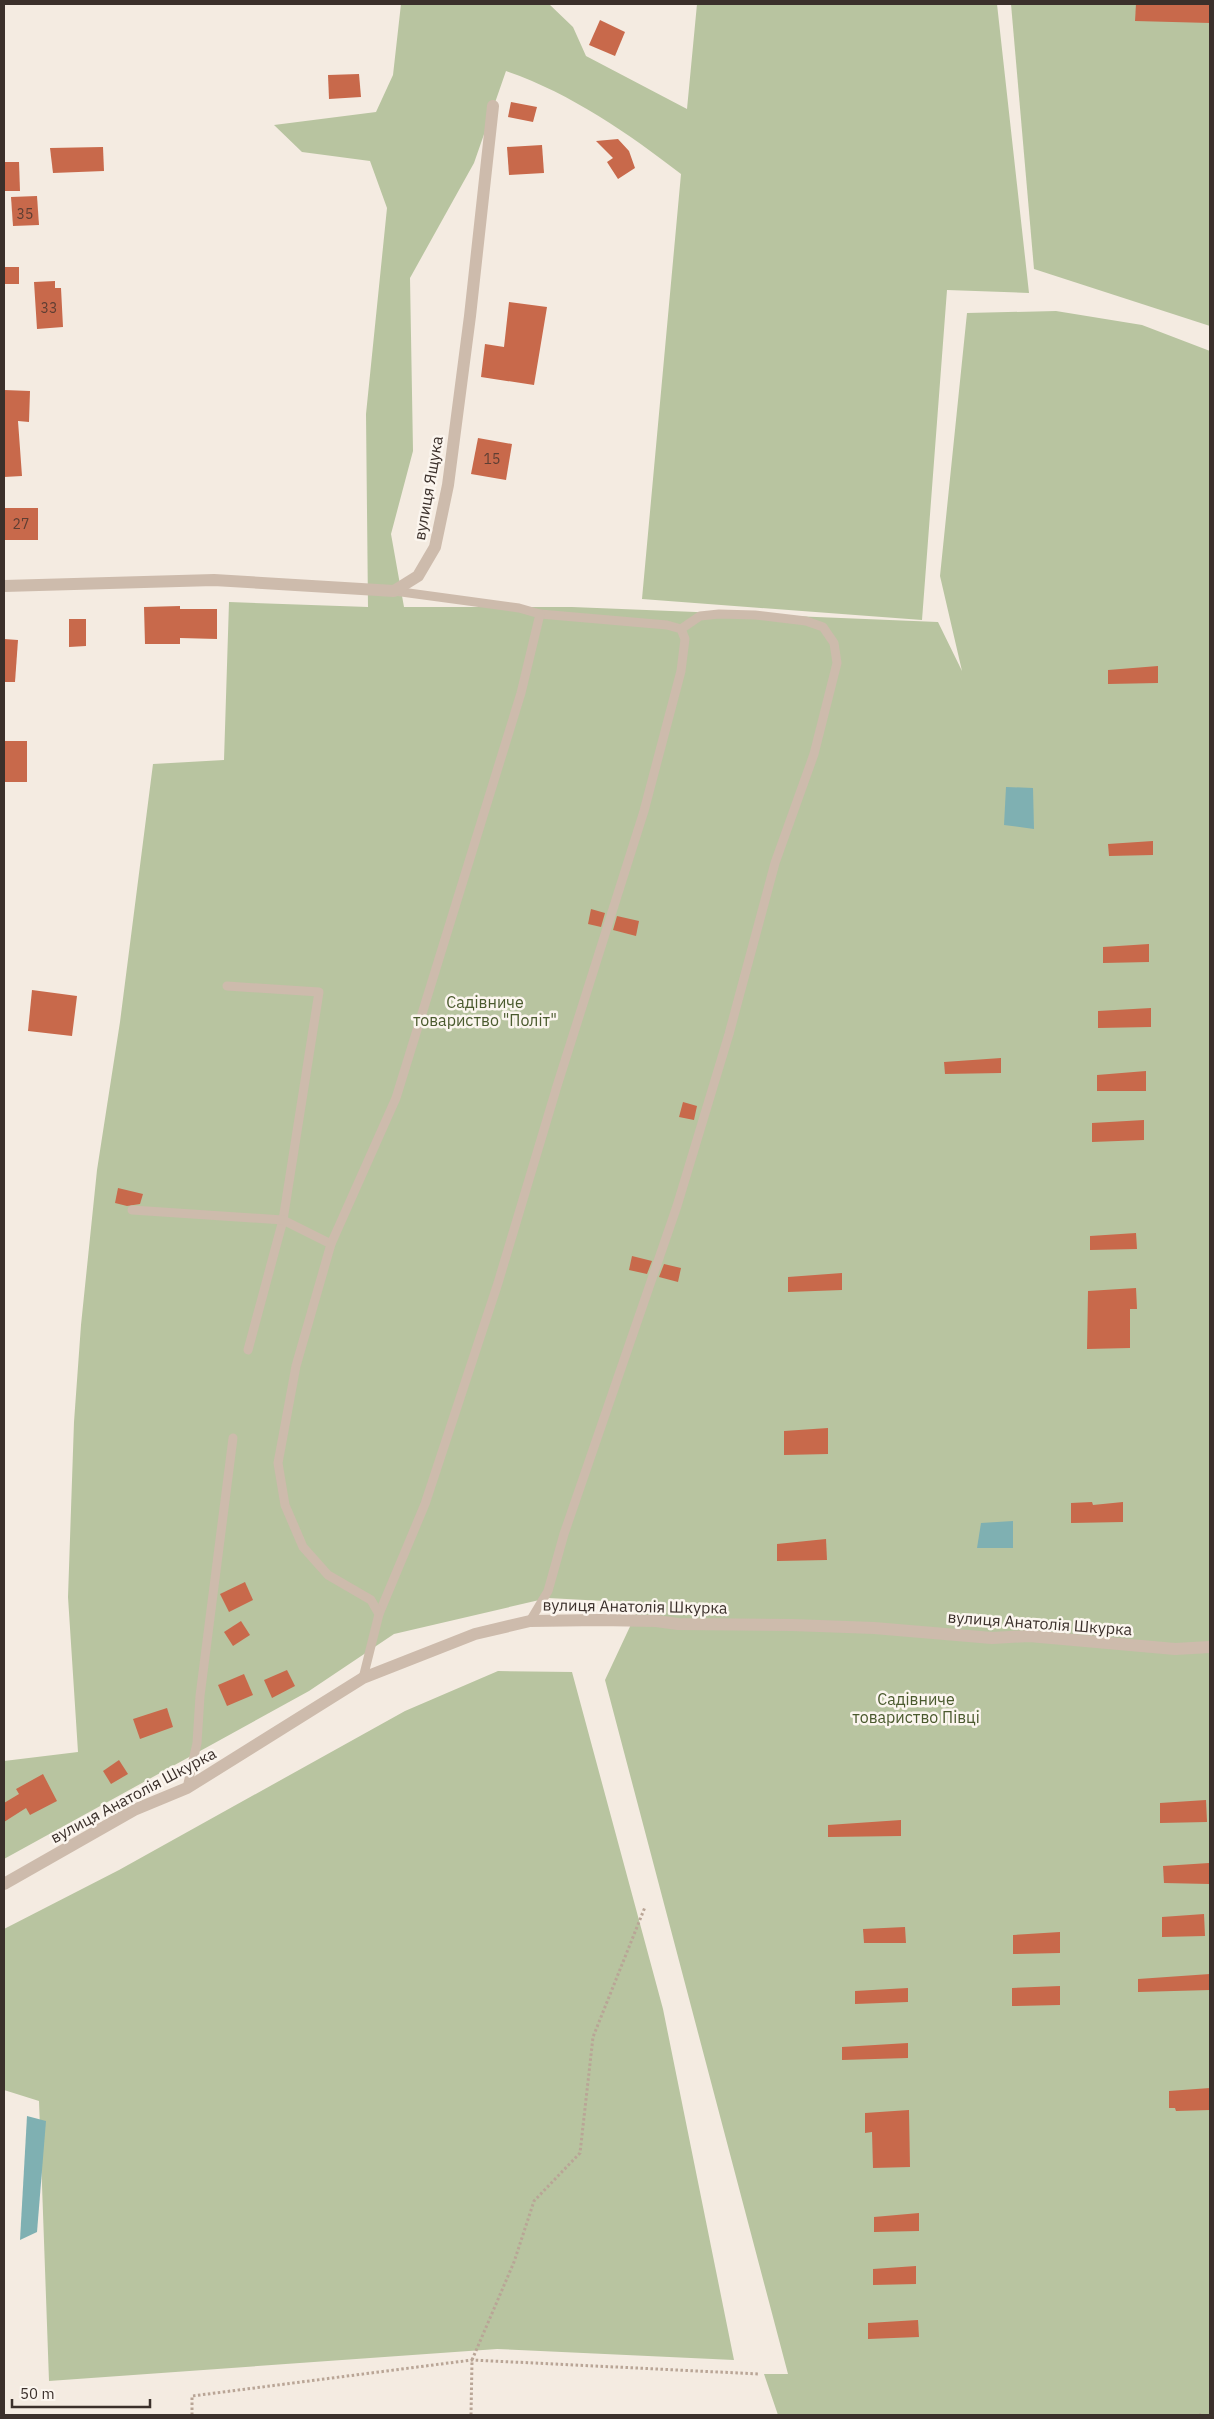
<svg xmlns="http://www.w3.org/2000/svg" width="1214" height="2419" font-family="'IBM Plex Sans',sans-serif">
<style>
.green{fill:#b8c4a0}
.water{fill:#7fb0b2}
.building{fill:#c8694b}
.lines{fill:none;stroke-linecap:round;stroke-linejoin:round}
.path{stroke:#b9a596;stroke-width:3;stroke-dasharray:2.5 2.5;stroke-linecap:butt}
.lane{stroke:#cdbbac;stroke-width:9}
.street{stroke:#cdbbac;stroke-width:12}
.labels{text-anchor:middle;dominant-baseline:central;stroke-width:5;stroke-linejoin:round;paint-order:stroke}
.number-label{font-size:14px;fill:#5e3e33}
.street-label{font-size:16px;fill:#3b302b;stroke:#fbf5ee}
.park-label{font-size:16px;fill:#4a5a2e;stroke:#fbf5ee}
</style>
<rect width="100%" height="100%" fill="#f4ebe1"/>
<g class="green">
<path d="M401,4h148l24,23 13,29 101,53 10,-105h300l32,289 -82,-3 -25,330 -280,-21 39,-425c-53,-41 -111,-81 -175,-103l-32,92 -64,115 3,173 -22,83 13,73h168l366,15 24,49 -22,-95 27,-263 89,-2 86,14 68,26v2064h-432l-14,-41h24l-183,-694 36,-77 -93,-5 -154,36 -85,57 -305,168v-98l74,-9 -10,-155 6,-175 7,-97 16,-155 23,-148 33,-258 71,-4 5,-158 139,5 -2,-193 21,-206 -17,-47 -68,-9 -28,-27 102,-13 17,-37z"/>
<polygon points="1011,4 1210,4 1210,326 1034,269"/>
<polygon points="498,1671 572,1672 663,2009 734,2360 497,2349 49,2381 39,2101 4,2090 4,1929 119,1870 405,1711"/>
</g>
<g class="water">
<polygon points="1006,787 1033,788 1034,829 1004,825"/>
<polygon points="1013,1521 1013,1548 977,1548 981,1523"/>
<polygon points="27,2116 46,2121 37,2232 20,2240"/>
</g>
<g class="building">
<polygon points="1136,4 1210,4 1210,23 1135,21"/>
<polygon points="600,20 625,32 615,56 589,45"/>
<polygon points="359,74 361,97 329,99 328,75"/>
<polygon points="511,102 537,107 533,122 508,117"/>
<polygon points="618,139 629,151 635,168 618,179 607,162 613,158 596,141"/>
<polygon points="542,145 544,173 509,175 507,147"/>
<polygon points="103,147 104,171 53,173 50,148"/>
<polygon points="4,162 19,162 20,191 4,191"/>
<polygon points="37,196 39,225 13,226 11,197"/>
<rect x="4" y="267" width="15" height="17"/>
<polygon points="55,281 55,288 61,288 63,327 37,329 34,282"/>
<polygon points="509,302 547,307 534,385 481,377 485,344 504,347"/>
<polygon points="4,390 30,391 29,422 18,421 22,476 4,477"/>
<polygon points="478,438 512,444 506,480 471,474"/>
<rect x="4" y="508" width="34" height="32"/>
<polygon points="180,606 180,609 217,609 217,639 180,638 180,644 145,644 144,607"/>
<polygon points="69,619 86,619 86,646 69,647"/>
<polygon points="4,639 18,640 15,682 4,682"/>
<polygon points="1158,666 1158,683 1108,684 1108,670"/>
<rect x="4" y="741" width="23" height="41"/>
<polygon points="1153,841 1153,855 1109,856 1108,844"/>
<polygon points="591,909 605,913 601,927 588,924"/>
<polygon points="617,916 639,921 636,936 613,930"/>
<polygon points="1149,944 1149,962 1103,963 1103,947"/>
<polygon points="32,990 77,996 72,1036 28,1031"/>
<polygon points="1151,1008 1151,1027 1098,1028 1098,1011"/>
<polygon points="1001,1058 1001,1073 945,1074 944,1062"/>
<polygon points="1146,1071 1146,1091 1097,1091 1097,1075"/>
<polygon points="683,1102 697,1106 694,1120 679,1117"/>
<polygon points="1144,1120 1144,1140 1092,1142 1092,1123"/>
<polygon points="118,1188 143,1194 140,1204 127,1206 115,1203"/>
<polygon points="1136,1233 1137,1249 1090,1250 1090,1236"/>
<polygon points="632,1256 652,1261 647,1274 629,1270"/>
<polygon points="664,1264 681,1268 678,1282 659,1277"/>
<polygon points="842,1273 842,1290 788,1292 788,1277"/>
<polygon points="1136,1288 1137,1309 1130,1309 1130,1348 1087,1349 1088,1291"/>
<polygon points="828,1428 828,1454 784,1455 784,1431"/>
<polygon points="1092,1502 1093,1505 1123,1502 1123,1522 1071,1523 1071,1503"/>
<polygon points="826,1539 827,1560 777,1561 777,1544"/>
<polygon points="245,1582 253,1600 229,1612 220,1594"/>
<polygon points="241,1621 250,1635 233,1646 224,1632"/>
<polygon points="287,1670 295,1686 272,1698 264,1680"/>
<polygon points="244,1674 253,1695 227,1706 218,1685"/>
<polygon points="167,1708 173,1727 140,1739 133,1719"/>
<polygon points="119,1760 128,1774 111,1784 103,1771"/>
<polygon points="43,1774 57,1801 30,1815 26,1808 4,1822 4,1803 19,1794 16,1789"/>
<polygon points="1206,1800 1207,1822 1160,1823 1160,1803"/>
<polygon points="901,1820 901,1836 828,1837 828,1825"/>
<polygon points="1209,1863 1209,1884 1164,1883 1163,1866"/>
<polygon points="1204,1914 1205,1936 1162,1937 1162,1917"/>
<polygon points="905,1927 906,1943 864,1943 863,1929"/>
<polygon points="1060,1932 1060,1953 1013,1954 1013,1935"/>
<polygon points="1210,1974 1210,1990 1138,1992 1138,1979"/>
<polygon points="1060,1986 1060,2005 1012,2006 1012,1988"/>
<polygon points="908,1988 908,2002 855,2004 855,1991"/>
<polygon points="908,2043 908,2058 842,2060 842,2047"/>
<polygon points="1210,2088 1210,2110 1176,2111 1175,2108 1169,2108 1169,2091"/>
<polygon points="909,2110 910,2167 873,2168 872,2132 865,2133 865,2113"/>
<polygon points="919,2213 919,2231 874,2232 874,2217"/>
<polygon points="916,2266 916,2284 873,2285 873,2269"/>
<polygon points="918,2320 919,2337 868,2339 868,2323"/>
</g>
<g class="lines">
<g class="path">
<polyline points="1199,2414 1200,2415"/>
<polyline points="192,2415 192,2396 472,2360 759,2374"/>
<polyline points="471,2415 472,2360 514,2262 534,2201 580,2153 593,2037 645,1907"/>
</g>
<g class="lane">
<polyline points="227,986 319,992 283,1220 248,1350"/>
<polyline points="132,1210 283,1220 331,1244"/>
<polyline points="379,1614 425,1504 498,1283 557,1086 644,811 681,671 685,639 681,629 667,625 540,614"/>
<polyline points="530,1621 548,1591 564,1534 677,1206 729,1034 775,863 814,754 837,663 834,643 823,627 806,621 755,615 719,614 700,616 681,629"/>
<polyline points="363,1678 379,1614 371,1600 328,1575 303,1547 285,1505 278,1463 296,1366 331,1244 396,1098 521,693 540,614 519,608 394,591"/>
<polyline points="187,1788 197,1743 200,1696 233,1438"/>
</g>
<g class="street">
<polyline points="4,586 214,580 394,591 418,576 435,547 448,485 470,316 493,106"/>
<polyline points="4,1884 134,1810 187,1788 363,1678 475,1634 530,1621 599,1620 656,1621 678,1624 792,1625 874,1628 992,1638 1029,1636 1175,1649 1210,1647"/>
</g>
</g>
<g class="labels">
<g class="number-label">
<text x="25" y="214">35</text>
<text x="49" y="308">33</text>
<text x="492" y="459">15</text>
<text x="21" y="524">27</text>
</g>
<g class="street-label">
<text transform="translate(428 488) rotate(-80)">вулиця Ящука</text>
<text transform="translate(635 1606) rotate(1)">вулиця Анатолія Шкурка</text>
<text transform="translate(1040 1623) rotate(4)">вулиця Анатолія Шкурка</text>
<text transform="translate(133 1795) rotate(-28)">вулиця Анатолія Шкурка</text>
</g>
<g class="park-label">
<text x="485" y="1002">Садівниче<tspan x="485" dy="18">товариство "Політ"</tspan></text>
<text x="916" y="1699">Садівниче<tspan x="916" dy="18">товариство Півці</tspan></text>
</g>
</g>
<rect width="1214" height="2419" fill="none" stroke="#3b302b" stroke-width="10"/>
<path d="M12 2399v8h138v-8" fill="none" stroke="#3b302b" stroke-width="2.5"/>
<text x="20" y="2399" font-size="15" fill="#3b302b" stroke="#fbf5ee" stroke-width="4" paint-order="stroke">50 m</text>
</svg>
